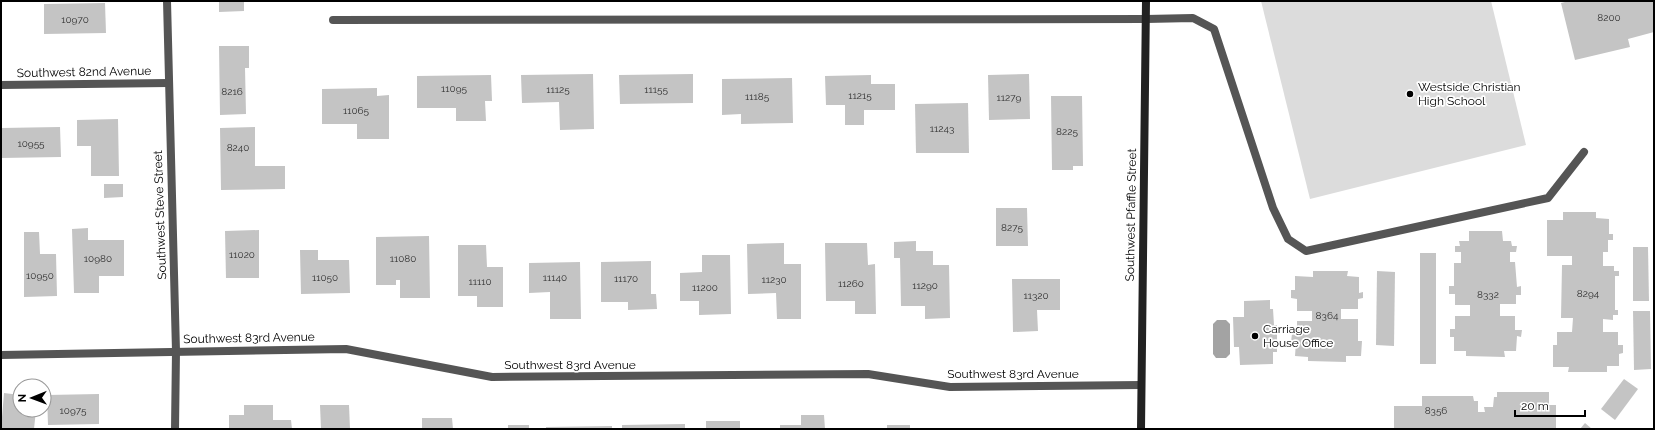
<svg xmlns="http://www.w3.org/2000/svg" width="1655" height="430" font-family="Raleway,sans-serif">
<style>
.green{fill:#dcdcdc}
.water{fill:#a3a3a3}
.building{fill:#c4c4c4}
.lines{fill:none;stroke-linecap:round;stroke-linejoin:round}
.lane{stroke:#555;stroke-width:8}
.street{stroke:#555;stroke-width:8}
.secondary{stroke:#222;stroke-width:8}
.poi-dot{fill:#000;stroke:#fff;stroke-width:1.5}
.labels{text-anchor:middle;dominant-baseline:central;stroke-width:3.5;stroke-linejoin:round;paint-order:stroke}
.number-label{font-size:10px;fill:#313131}
.street-label{font-size:12px;fill:#000;stroke:#fff}
.poi-label{font-size:12px;fill:#000;stroke:#fff;text-anchor:start}
</style>
<rect width="100%" height="100%" fill="#fff"/>
<polygon class="green" points="1261,1 1491,1 1526,145 1310,199"/>
<polygon class="water" points="1217,320 1226,320 1230,324 1230,354 1226,358 1216,358 1213,354 1213,324"/>
<g class="building">
<polygon points="219,1 244,1 244,11 219,12"/>
<polygon points="1569,1 1654,1 1654,32 1628,39 1630,47 1575,60 1561,3"/>
<polygon points="105,3 106,33 44,34 44,4"/>
<polygon points="219,46 249,46 249,68 245,68 246,114 220,115"/>
<polygon points="593,74 594,129 560,130 559,102 522,103 521,75"/>
<polygon points="693,74 693,103 620,104 619,75"/>
<polygon points="1029,74 1030,119 989,120 988,75"/>
<polygon points="491,75 492,101 485,101 486,121 456,121 456,108 417,108 417,76"/>
<polygon points="871,75 871,84 895,84 895,110 864,110 864,125 845,125 845,105 826,105 825,76"/>
<polygon points="792,78 793,123 741,124 741,114 722,115 722,79"/>
<polygon points="377,88 377,96 389,95 389,139 357,139 357,124 322,124 322,89"/>
<polygon points="1051,96 1082,96 1083,166 1073,166 1073,170 1052,170"/>
<polygon points="968,103 969,153 916,153 915,104"/>
<polygon points="118,119 119,176 91,176 91,146 77,146 77,120"/>
<polygon points="60,127 61,157 1,158 1,128"/>
<polygon points="255,127 255,166 285,166 285,189 221,190 220,128"/>
<polygon points="104,184 123,184 123,197 104,198"/>
<polygon points="996,208 1027,208 1028,246 996,246"/>
<polygon points="1563,212 1596,212 1596,218 1609,219 1609,234 1613,234 1613,240 1608,240 1608,252 1603,252 1603,266 1614,266 1614,271 1619,271 1619,276 1615,276 1615,310 1618,310 1618,315 1613,315 1613,320 1603,319 1603,332 1618,332 1618,345 1623,345 1623,353 1619,354 1619,366 1607,366 1607,372 1568,372 1569,367 1553,367 1553,345 1557,345 1557,332 1572,332 1573,318 1561,318 1562,265 1572,265 1572,256 1547,256 1547,220 1563,220"/>
<polygon points="88,228 88,240 124,240 124,276 99,276 99,293 74,293 72,229"/>
<polygon points="259,230 259,278 226,278 225,231"/>
<polygon points="1469,231 1502,231 1503,241 1511,241 1512,246 1517,246 1516,252 1510,252 1510,262 1515,262 1517,287 1521,286 1521,295 1516,295 1516,304 1500,304 1500,316 1515,316 1515,330 1522,330 1521,337 1517,336 1516,351 1504,351 1505,357 1466,356 1466,351 1454,351 1454,337 1450,337 1450,329 1455,329 1455,316 1470,316 1470,305 1455,305 1455,294 1449,294 1449,286 1454,286 1454,263 1461,263 1461,252 1455,252 1455,246 1460,246 1459,241 1469,241"/>
<polygon points="24,232 39,232 40,254 56,254 57,296 24,297"/>
<polygon points="429,236 430,298 400,298 400,280 396,280 396,285 376,285 376,237"/>
<polygon points="916,241 916,251 933,251 933,265 949,265 950,318 925,319 925,306 901,306 900,258 894,258 894,242"/>
<polygon points="784,243 784,264 801,264 801,319 777,319 776,293 748,294 747,244"/>
<polygon points="825,243 867,243 868,265 875,264 876,314 855,314 855,301 826,301"/>
<polygon points="458,245 486,245 487,267 503,267 503,307 477,307 477,296 458,296"/>
<polygon points="1633,247 1648,247 1649,301 1633,301"/>
<polygon points="300,250 318,250 318,260 349,260 350,293 301,294"/>
<rect x="1420" y="253" width="16" height="111"/>
<polygon points="702,255 730,255 731,314 699,315 699,301 680,301 680,273 702,272"/>
<polygon points="651,261 651,294 656,294 657,309 628,310 628,302 601,302 601,262"/>
<polygon points="580,262 581,319 550,319 550,292 529,293 529,263"/>
<polygon points="1313,271 1348,271 1347,276 1359,277 1359,293 1363,292 1363,298 1358,299 1358,309 1341,309 1341,319 1358,319 1358,341 1362,341 1361,356 1346,356 1346,362 1308,361 1308,357 1295,356 1296,342 1291,342 1292,334 1297,334 1297,321 1312,321 1312,311 1297,311 1297,299 1291,298 1291,290 1295,290 1295,276 1313,277"/>
<polygon points="1377,271 1395,272 1394,346 1376,345"/>
<polygon points="1012,279 1060,279 1060,310 1037,310 1038,331 1013,332"/>
<polygon points="1270,300 1270,309 1273,309 1274,325 1277,325 1277,352 1273,352 1273,364 1240,365 1239,347 1234,347 1233,317 1244,317 1244,301"/>
<polygon points="1633,311 1650,311 1651,369 1634,370"/>
<polygon points="1624,379 1638,389 1615,420 1601,409"/>
<polygon points="1497,392 1549,392 1549,405 1556,405 1556,429 1394,429 1394,406 1422,406 1422,396 1473,396 1474,401 1478,401 1478,412 1485,412 1484,407 1493,407 1494,397 1497,397"/>
<polygon points="4,393 20,395 20,410 36,410 34,429 1,429"/>
<polygon points="99,394 99,424 48,425 47,395"/>
<polygon points="244,405 273,405 273,420 291,420 292,429 229,429 229,415 244,415"/>
<polygon points="320,405 349,405 350,429 321,429"/>
<polygon points="801,415 824,415 825,429 780,429 780,425 801,425"/>
<polygon points="422,418 452,418 453,429 422,429"/>
<rect x="706" y="421" width="34" height="8"/>
<polygon points="1585,423 1592,429 1580,429"/>
<polygon points="685,424 685,429 622,429 622,425"/>
<rect x="508" y="425" width="21" height="4"/>
<rect x="887" y="425" width="23" height="4"/>
<polygon points="612,426 612,429 546,429 546,427"/>
</g>
<g class="lines">
<polyline class="lane" points="1146,19 1193,18 1214,29 1273,208 1288,239 1306,251 1548,198 1584,152"/>
<g class="street">
<polyline points="167,1 176,351 175,429"/>
<polyline points="333,20 1146,19"/>
<polyline points="1,85 168,83"/>
<polyline points="1,355 346,349 492,377 868,374 950,387 1141,385"/>
</g>
<polyline class="secondary" points="1141,429 1146,1"/>
</g>
<g class="poi-dot">
<circle cx="1410" cy="94" r="4"/>
<circle cx="1255" cy="336" r="4"/>
</g>
<g class="labels">
<g class="number-label">
<text x="1609" y="17">8200</text>
<text x="75" y="19">10970</text>
<text x="454" y="88">11095</text>
<text x="558" y="89">11125</text>
<text x="656" y="89">11155</text>
<text x="232" y="91">8216</text>
<text x="860" y="95">11215</text>
<text x="757" y="96">11185</text>
<text x="1009" y="97">11279</text>
<text x="356" y="110">11065</text>
<text x="942" y="128">11243</text>
<text x="1067" y="131">8225</text>
<text x="31" y="143">10955</text>
<text x="238" y="147">8240</text>
<text x="1012" y="227">8275</text>
<text x="242" y="254">11020</text>
<text x="98" y="258">10980</text>
<text x="403" y="258">11080</text>
<text x="40" y="275">10950</text>
<text x="325" y="277">11050</text>
<text x="555" y="277">11140</text>
<text x="626" y="278">11170</text>
<text x="774" y="279">11230</text>
<text x="480" y="281">11110</text>
<text x="851" y="283">11260</text>
<text x="925" y="285">11290</text>
<text x="705" y="287">11200</text>
<text x="1588" y="293">8294</text>
<text x="1488" y="294">8332</text>
<text x="1036" y="295">11320</text>
<text x="1327" y="315">8364</text>
<text x="73" y="410">10975</text>
<text x="1436" y="410">8356</text>
</g>
<g class="street-label">
<text transform="translate(84 72) rotate(-1)">Southwest 82nd Avenue</text>
<text transform="translate(160 215) rotate(-92)">Southwest Steve Street</text>
<text transform="translate(1131 215) rotate(-89)">Southwest Pfaffle Street</text>
<text transform="translate(249 338) rotate(-1)">Southwest 83rd Avenue</text>
<text x="570" y="365">Southwest 83rd Avenue</text>
<text x="1013" y="374">Southwest 83rd Avenue</text>
</g>
<g class="poi-label">
<text x="1418" y="87">Westside Christian<tspan x="1418" dy="14">High School</tspan></text>
<text x="1263" y="329">Carriage<tspan x="1263" dy="14">House Office</tspan></text>
</g>
</g>
<rect width="1655" height="430" fill="none" stroke="#000000" stroke-width="4"/>
<g transform="translate(32 398) rotate(269)"><circle r="19" fill="#ffffff" stroke="#999999"/>
<path d="M0-3L7 15L0 10L-7 15Z" fill="#000000"/>
<text y="-6" font-size="11" font-weight="bold" text-anchor="middle" fill="#000000">N</text>
</g>
<path d="M1515 410v6h70v-6" fill="none" stroke="#000000" stroke-width="2"/>
<text x="1521" y="410" font-size="12" fill="#000000" stroke="#ffffff" stroke-width="3" paint-order="stroke">20 m</text>
</svg>
